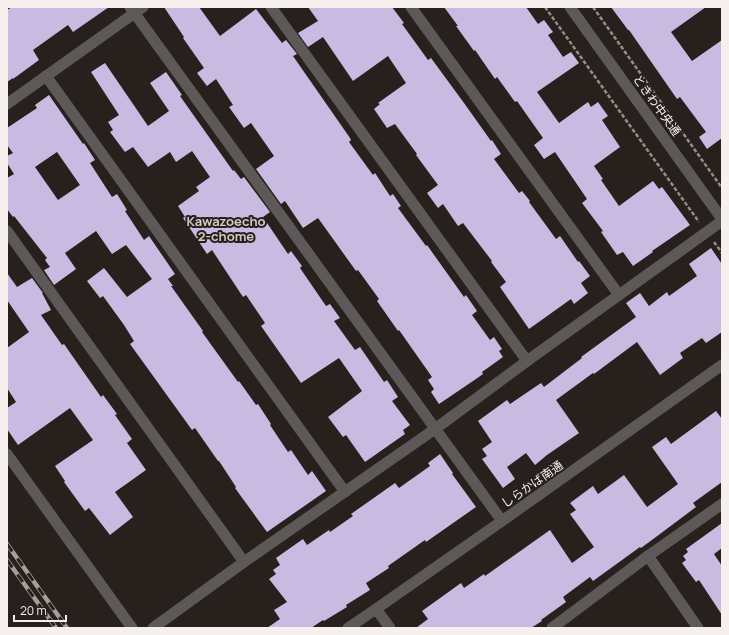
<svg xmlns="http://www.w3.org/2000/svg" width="729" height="635" font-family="Manrope,'Noto Sans JP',sans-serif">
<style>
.building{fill:#c8bae1;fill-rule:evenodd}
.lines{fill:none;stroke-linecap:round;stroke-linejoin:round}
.path{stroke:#948e8b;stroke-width:2.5;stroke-dasharray:4 2;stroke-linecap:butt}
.minor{stroke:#5d5959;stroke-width:11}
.tertiary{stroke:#5d5959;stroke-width:11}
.rail-casing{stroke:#a59f9c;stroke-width:4.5}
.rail{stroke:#27201d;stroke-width:3;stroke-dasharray:9;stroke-linecap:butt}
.labels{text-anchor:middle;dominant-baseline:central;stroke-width:4;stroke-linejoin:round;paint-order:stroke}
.street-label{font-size:12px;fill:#f5f0ed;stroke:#27201d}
.neighbourhood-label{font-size:13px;font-weight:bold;fill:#d3cac5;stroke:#27201d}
</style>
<rect width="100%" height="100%" fill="#27201d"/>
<g class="building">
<polygon points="12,7 109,7 73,32 68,25 33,50 39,60 13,79 13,78 7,82 7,10"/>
<polygon points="164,7 199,7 220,36 256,9 282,43 286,40 297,54 293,56 350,138 351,140 349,142 373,175 375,173 390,196 393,194 401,206 398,208 426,246 427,245 464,297 466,295 477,311 472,315 490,340 494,337 502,349 499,351 503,357 482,372 483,374 476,379 439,404 431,392 434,389 428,380 432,377 399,330 398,331 377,301 379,299 358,270 356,271 318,218 303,228 285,201 281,204 256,169 274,156 251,123 244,128 229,107 233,105 216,79 207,86 197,73 204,68 183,38 184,37"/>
<polygon points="308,7 392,7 404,23 402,24 428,60 431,58 464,103 491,141 492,140 501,154 494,159 519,193 522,191 530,201 529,202 556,239 560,236 578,262 579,261 590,276 581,283 588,293 574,304 571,299 529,329 500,287 506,282 491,262 492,261 463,223 458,226 443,204 438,208 427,193 438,185 416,155 417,154 395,124 387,128 374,109 380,104 378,103 406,83 388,56 353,81 323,37 308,47 298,33 318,21"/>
<polygon points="444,7 526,7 538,24 544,20 553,32 548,35 563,57 571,52 579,63 537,92 559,123 588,102 591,107 598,102 608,116 602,120 620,147 594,166 603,179 601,180 619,206 653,181 659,189 662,187 690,225 652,251 653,252 633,266 623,252 617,255 601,232 603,231 582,203 587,199 555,152 544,159 534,145 543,138 517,101 515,102 497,77 495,79 475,50 474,51 456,26 458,26"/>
<polygon points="611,7 706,7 671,32 692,61 722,40 722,138 707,149 699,137 706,132 680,97 677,99 629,30 628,30"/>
<polygon points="105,63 148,126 169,111 150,83 166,72 182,95 180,96 233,171 234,170 241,179 244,177 270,212 263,217 288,254 291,251 302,266 300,268 326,306 330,304 340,318 334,321 355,350 360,347 384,382 387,380 398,397 392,401 410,425 403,430 405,434 365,462 346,435 343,437 328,417 362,391 339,358 301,383 261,326 265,323 246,295 243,297 212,250 207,254 183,218 185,217 178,206 199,191 196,187 210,177 192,151 176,162 170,152 148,167 133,147 125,152 110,132 113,130 108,122 119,115 91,72"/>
<path d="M49,95l34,49 1,-1 11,17 -5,3 22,34 5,-3 10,16 -2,1 19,29 5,-4 26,38 -7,5 5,7h-2l32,45 -1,1 36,50 1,-1 17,24 2,-1 13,20 -1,1 18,27 3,-2 17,25 4,-4 14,20 -59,41 -32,-44 1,-1 -17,-26h-1l-23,-33 -3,2 -62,-86 4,-3 -10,-16 -21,-29 -3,2 -13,-17 17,-13 23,29 25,-18 -26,-34 -14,9 -16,-23 -31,22 11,16 -22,16 -10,-15 6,-3 -5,-7 2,-2 -33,-42 -1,1 -6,-8v-31l7,-4 -7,-11v-7l6,-3 -6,-8v-17l30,-20 -2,-3zM57,152l23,33 -22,15 -23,-33z"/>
<polygon points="711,248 722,264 722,332 706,343 702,338 680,353 683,358 660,375 637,342 594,374 593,373 556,400 579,433 547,455 535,465 526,453 507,467 515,479 503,488 482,459 487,456 482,449 492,442 478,421 507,400 510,404 541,383 544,387 582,358 581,357 636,317 626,303 640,293 649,306 667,292 669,296 697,276 689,264"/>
<polygon points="7,273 17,287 32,278 43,293 42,293 51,310 41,315 62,345 64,344 101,397 103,395 117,414 115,415 132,439 127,443 146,470 115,492 133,517 110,535 89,508 85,511 64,482 65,481 55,466 93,440 70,408 18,445 7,429 7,408 16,402 7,388 7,348 29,332 7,300"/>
<polygon points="716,411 722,419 722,482 693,503 696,507 660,534 641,548 640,547 593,581 590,577 563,597 566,602 541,620 542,621 531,628 416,628 428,619 422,611 461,583 464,588 484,574 485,576 550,530 572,563 594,547 570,514 576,510 570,503 593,486 598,494 624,475 647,507 678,484 652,447 666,437 671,444"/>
<polygon points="440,454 453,473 452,474 476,507 426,542 425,540 388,566 389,568 366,583 370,590 346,605 347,607 324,621 323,620 311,628 267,628 280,619 274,610 287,602 269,579 276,574 273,570 280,565 276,558 303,539 307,545 329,530 330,532 353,516 351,514 395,483 399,488 430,466 428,463"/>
<polygon points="722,523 722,548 714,554 722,566 722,615 699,580 696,582 682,563 686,560 683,556 688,552 686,549"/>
</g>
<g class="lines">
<g class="path">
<polyline points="545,7 699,222"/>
<polyline points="593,7 722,188"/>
<polyline points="714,242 722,253"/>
</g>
<g class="minor">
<polyline points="130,7 502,521"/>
<polyline points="271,7 527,361"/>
<polyline points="411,7 619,295"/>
<polyline points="46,76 345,492"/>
<polyline points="7,104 143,7"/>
<polyline points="7,231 244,562"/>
<polyline points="7,454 132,628"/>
<polyline points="648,556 698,628"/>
<polyline points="153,628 244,562 435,429 527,361 722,221"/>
<polyline points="348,628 376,609"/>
<polyline points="552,628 648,556 722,504"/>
</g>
<g class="tertiary">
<polyline points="570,7 722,219"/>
<polyline points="390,628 376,609 502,521 722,365"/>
</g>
<g class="rail-casing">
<g id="rail">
<polyline points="7,544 67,628"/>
<polyline points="7,560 56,628"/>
</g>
</g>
<use href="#rail" class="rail"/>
</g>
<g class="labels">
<g class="street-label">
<text transform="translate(657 105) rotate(54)">ときわ中央通</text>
<text transform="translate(532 484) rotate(-35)">しらかば南通</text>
</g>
<g class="neighbourhood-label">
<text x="226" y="221">Kawazoecho<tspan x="226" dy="15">2-chome</tspan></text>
</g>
</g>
<rect width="729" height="635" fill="none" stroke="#f5f0ed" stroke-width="16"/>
<path d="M14 615v6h52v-6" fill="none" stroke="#f5f0ed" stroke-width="2"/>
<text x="20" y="615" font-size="12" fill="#f5f0ed" stroke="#27201d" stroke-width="3" paint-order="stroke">20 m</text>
</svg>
